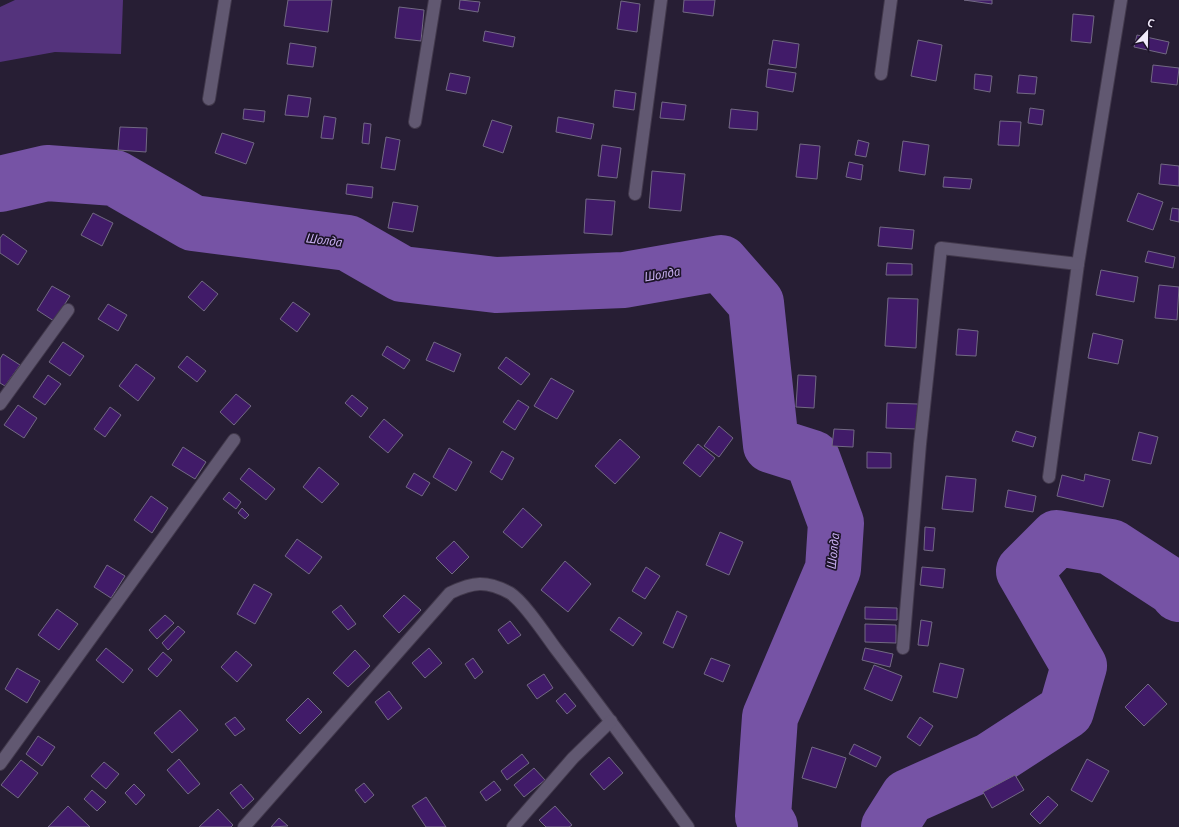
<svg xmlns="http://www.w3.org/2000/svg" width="1179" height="827" font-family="'PT Sans',sans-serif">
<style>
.green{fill:#54337c}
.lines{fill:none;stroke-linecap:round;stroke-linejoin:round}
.river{stroke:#7653a5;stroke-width:56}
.building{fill:#411b69;stroke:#726983}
.minor-casing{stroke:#42394c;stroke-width:14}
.minor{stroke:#615871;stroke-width:12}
.labels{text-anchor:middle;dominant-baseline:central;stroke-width:3.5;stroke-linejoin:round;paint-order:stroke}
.water-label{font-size:13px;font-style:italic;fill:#ccb2f5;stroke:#1d1429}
</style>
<rect width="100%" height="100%" fill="#271e34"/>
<polygon class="green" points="15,0 123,0 121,54 55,52 0,62 0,7"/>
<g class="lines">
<g class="river">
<polyline points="0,184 47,173 115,178 193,223 348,243 402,274 496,285 624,280 721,263 756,303 771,445 812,458 836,523 833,569 770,717 763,816 770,827"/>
<polyline points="889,827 908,797 991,760 1066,711 1079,666 1024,571 1057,538 1111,547 1174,588 1179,594"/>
</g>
</g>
<g class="building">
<polygon points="288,0 332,0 328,32 284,26"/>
<polygon points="460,0 480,2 478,12 459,9"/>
<polygon points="684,0 715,0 713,16 683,12"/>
<polygon points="964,0 992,0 992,4"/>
<polygon points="621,1 640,4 637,32 617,29"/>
<polygon points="399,7 424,10 421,41 395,38"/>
<polygon points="1073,14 1094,16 1091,43 1071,41"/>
<polygon points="485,31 515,37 513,47 483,41"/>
<polygon points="1137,35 1169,42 1166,54 1134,47"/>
<polygon points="773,40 799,44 796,68 769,64"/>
<polygon points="918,40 942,45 936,81 911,76"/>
<polygon points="290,43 316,47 313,67 287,64"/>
<polygon points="1153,65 1179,68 1177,85 1151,82"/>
<polygon points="768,69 796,73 793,92 766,87"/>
<polygon points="450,73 470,77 466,94 446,90"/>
<polygon points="975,74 992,76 990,92 974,89"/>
<polygon points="1019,75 1037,77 1035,94 1017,93"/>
<polygon points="615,90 636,93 634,110 613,107"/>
<polygon points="288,95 311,98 308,117 285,115"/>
<polygon points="662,102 686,105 684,120 660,118"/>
<polygon points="1030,108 1044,110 1042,125 1028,123"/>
<polygon points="244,109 265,111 264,122 243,119"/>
<polygon points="731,109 758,112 757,130 729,128"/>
<polygon points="324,116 336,118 333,139 321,138"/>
<polygon points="558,117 594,124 591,139 556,132"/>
<polygon points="492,120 512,126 503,153 483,146"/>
<polygon points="1000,121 1021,122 1019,146 998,145"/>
<polygon points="364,123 371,124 369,144 362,143"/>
<polygon points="120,127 147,128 146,152 118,150"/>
<polygon points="222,133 254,143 246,164 215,153"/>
<polygon points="386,137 400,140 395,170 381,168"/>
<polygon points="858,140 869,143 866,157 855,155"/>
<polygon points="903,141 929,145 925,175 899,171"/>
<polygon points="800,144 820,146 817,179 796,177"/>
<polygon points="602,145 621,148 617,178 598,176"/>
<polygon points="849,162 863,165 861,180 846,177"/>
<polygon points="1161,164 1179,166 1179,186 1159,184"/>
<polygon points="652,171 685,174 681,211 649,208"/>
<polygon points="944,177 972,179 970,189 943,187"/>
<polygon points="347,184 373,187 372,198 346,194"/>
<polygon points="1138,193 1163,202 1153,230 1127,221"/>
<polygon points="586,199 615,201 612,235 584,233"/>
<polygon points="393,202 418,206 413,232 388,228"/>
<polygon points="1172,208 1179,209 1179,222 1170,220"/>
<polygon points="93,213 113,223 102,246 81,235"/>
<polygon points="880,227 914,230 912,249 878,246"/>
<polygon points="3,234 27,251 18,265 0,253 0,238"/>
<polygon points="1148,251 1175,257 1173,268 1145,262"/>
<polygon points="887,263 912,264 912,275 886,275"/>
<polygon points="1101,270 1138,277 1134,302 1096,295"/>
<polygon points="202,281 218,294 204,311 188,297"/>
<polygon points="1159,285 1179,287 1177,320 1155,318"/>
<polygon points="52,286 70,296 54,321 37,310"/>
<polygon points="888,298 918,299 916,348 885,346"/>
<polygon points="293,302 310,314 297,332 280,319"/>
<polygon points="108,304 127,315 118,331 98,319"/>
<polygon points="958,329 978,331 976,356 956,355"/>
<polygon points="1093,333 1123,340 1118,364 1088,358"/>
<polygon points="63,342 84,356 70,376 49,362"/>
<polygon points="434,342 461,354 454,372 426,360"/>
<polygon points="387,346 410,360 404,369 382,355"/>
<polygon points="3,354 20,365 5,386 0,383 0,359"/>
<polygon points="187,356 206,371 197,382 178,367"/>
<polygon points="506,357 530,374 521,385 498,368"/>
<polygon points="136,364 155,378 138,401 119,386"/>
<polygon points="48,375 61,384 45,405 33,397"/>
<polygon points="798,375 816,376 814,408 796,407"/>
<polygon points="551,378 574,391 557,419 534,406"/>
<polygon points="236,394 251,406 234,425 220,412"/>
<polygon points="352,395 368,408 361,417 345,403"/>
<polygon points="518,400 529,407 515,430 503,422"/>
<polygon points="887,403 918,404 917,429 886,428"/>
<polygon points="18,405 37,418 24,438 4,425"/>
<polygon points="110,407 121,415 105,437 94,429"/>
<polygon points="384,419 403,435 388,453 369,437"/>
<polygon points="719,426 733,438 719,457 704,446"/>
<polygon points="834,429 854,430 853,447 832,446"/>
<polygon points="1016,431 1036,437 1033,447 1012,441"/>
<polygon points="1139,432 1158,437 1151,464 1132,460"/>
<polygon points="620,439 640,457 615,484 595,466"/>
<polygon points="698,444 715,458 700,477 683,463"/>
<polygon points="183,447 206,462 195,479 172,465"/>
<polygon points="449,448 472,462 456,491 433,477"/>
<polygon points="502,451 514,458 502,480 490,472"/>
<polygon points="867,452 891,453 891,468 867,468"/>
<polygon points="319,467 339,484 322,503 303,487"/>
<polygon points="249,468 275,489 266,500 240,479"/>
<polygon points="414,473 430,483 422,496 406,487"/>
<polygon points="1085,474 1110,480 1103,507 1057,496 1062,475 1084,481"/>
<polygon points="946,476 976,479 973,512 942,509"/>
<polygon points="1008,490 1036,496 1033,512 1005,507"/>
<polygon points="229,492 241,502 236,509 223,499"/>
<polygon points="151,496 168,508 152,533 134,520"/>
<polygon points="242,508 249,515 245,519 238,513"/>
<polygon points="523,508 542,525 522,548 503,532"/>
<polygon points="925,527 935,528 933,551 924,550"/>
<polygon points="720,532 743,542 729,575 706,565"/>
<polygon points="297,539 322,557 309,574 285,556"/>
<polygon points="454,541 469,557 452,574 436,558"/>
<polygon points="565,561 591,584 568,612 541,590"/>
<polygon points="107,565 125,576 111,598 94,587"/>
<polygon points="646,567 660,576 645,599 632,591"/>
<polygon points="922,567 945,569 943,588 920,585"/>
<polygon points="254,584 272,594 255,624 237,614"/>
<polygon points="404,595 421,610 399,633 383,616"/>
<polygon points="341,605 356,624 348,630 332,612"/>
<polygon points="865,607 897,608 897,620 865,619"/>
<polygon points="57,609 78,624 59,650 38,635"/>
<polygon points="677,611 687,616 673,648 663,643"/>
<polygon points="165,615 174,623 157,639 149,630"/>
<polygon points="619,617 642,633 633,646 610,630"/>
<polygon points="921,620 932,622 928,646 918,645"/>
<polygon points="510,621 521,635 508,644 498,630"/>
<polygon points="865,624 896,625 896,643 865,642"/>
<polygon points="178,626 185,632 168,650 162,643"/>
<polygon points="106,648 133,670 123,683 96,660"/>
<polygon points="429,648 442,663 425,678 412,663"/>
<polygon points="865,648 893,654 890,667 862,660"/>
<polygon points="355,650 370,666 348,687 333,673"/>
<polygon points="236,651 252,665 237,682 221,667"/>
<polygon points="163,652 172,660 157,677 148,669"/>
<polygon points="473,658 483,672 475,679 465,664"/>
<polygon points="711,658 730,665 723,682 704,674"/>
<polygon points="940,663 964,669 957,698 933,692"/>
<polygon points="874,665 902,676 892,701 864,689"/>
<polygon points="17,668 40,681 27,703 5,689"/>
<polygon points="544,674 553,688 537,699 527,685"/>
<polygon points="1148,684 1167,704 1144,726 1125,707"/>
<polygon points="389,691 402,708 388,720 375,702"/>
<polygon points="565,693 576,706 567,714 556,701"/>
<polygon points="308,698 322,712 300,734 286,720"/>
<polygon points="180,710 198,730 172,753 154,733"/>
<polygon points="235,717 245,729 235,736 225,724"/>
<polygon points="920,717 933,726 920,746 907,737"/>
<polygon points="38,736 55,747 42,766 26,754"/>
<polygon points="854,744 881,757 876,767 849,754"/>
<polygon points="812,747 846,758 836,788 802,778"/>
<polygon points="522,754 529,763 507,780 501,771"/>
<polygon points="609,757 623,773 604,790 590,774"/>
<polygon points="179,759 200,784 188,794 167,770"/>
<polygon points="1087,759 1109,771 1092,802 1071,790"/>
<polygon points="21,760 38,773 18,798 1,785"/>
<polygon points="104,762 119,774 106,789 91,776"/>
<polygon points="534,768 545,780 524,797 514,785"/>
<polygon points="1015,775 1024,790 992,808 983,792"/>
<polygon points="494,781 501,790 486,801 480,792"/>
<polygon points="364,783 374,795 365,803 355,790"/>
<polygon points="134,784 145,795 136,805 125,793"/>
<polygon points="241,784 254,799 243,809 230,793"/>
<polygon points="92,790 106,802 97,811 84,799"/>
<polygon points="1048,796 1058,805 1040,824 1030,814"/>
<polygon points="426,797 446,827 426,827 412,806"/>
<polygon points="68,806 90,827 48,827"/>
<polygon points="555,806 572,825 569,827 546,827 539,820"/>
<polygon points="218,809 233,825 231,827 199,827"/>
<polygon points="279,818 288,826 271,827"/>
</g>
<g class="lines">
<g class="minor-casing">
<g id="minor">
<polyline points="881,74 891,0"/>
<polyline points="209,99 225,0"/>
<polyline points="415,122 435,0"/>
<polyline points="635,194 661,0"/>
<polyline points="0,404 68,310"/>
<polyline points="1049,477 1078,264 1121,0"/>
<polyline points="903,648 920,444 941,248 1078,264"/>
<polyline points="0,764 234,440"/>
<path d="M244,827l206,-234c23,-11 36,-13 60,0 14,9 35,41 46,56 45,59 89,118 132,178"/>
<polyline points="513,827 573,758 611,721"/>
</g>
</g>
<use href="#minor" class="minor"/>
</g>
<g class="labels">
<g class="water-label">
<text transform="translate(324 240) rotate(7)">Шолда</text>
<text transform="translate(662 274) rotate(-10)">Шолда</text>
<text transform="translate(833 551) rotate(-84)">Шолда</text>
</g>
</g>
<g transform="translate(1147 32) rotate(22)" stroke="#1d1429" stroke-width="3" paint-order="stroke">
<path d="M0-3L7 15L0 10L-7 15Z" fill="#f1ebfa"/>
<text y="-6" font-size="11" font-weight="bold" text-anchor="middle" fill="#f1ebfa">С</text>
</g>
</svg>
